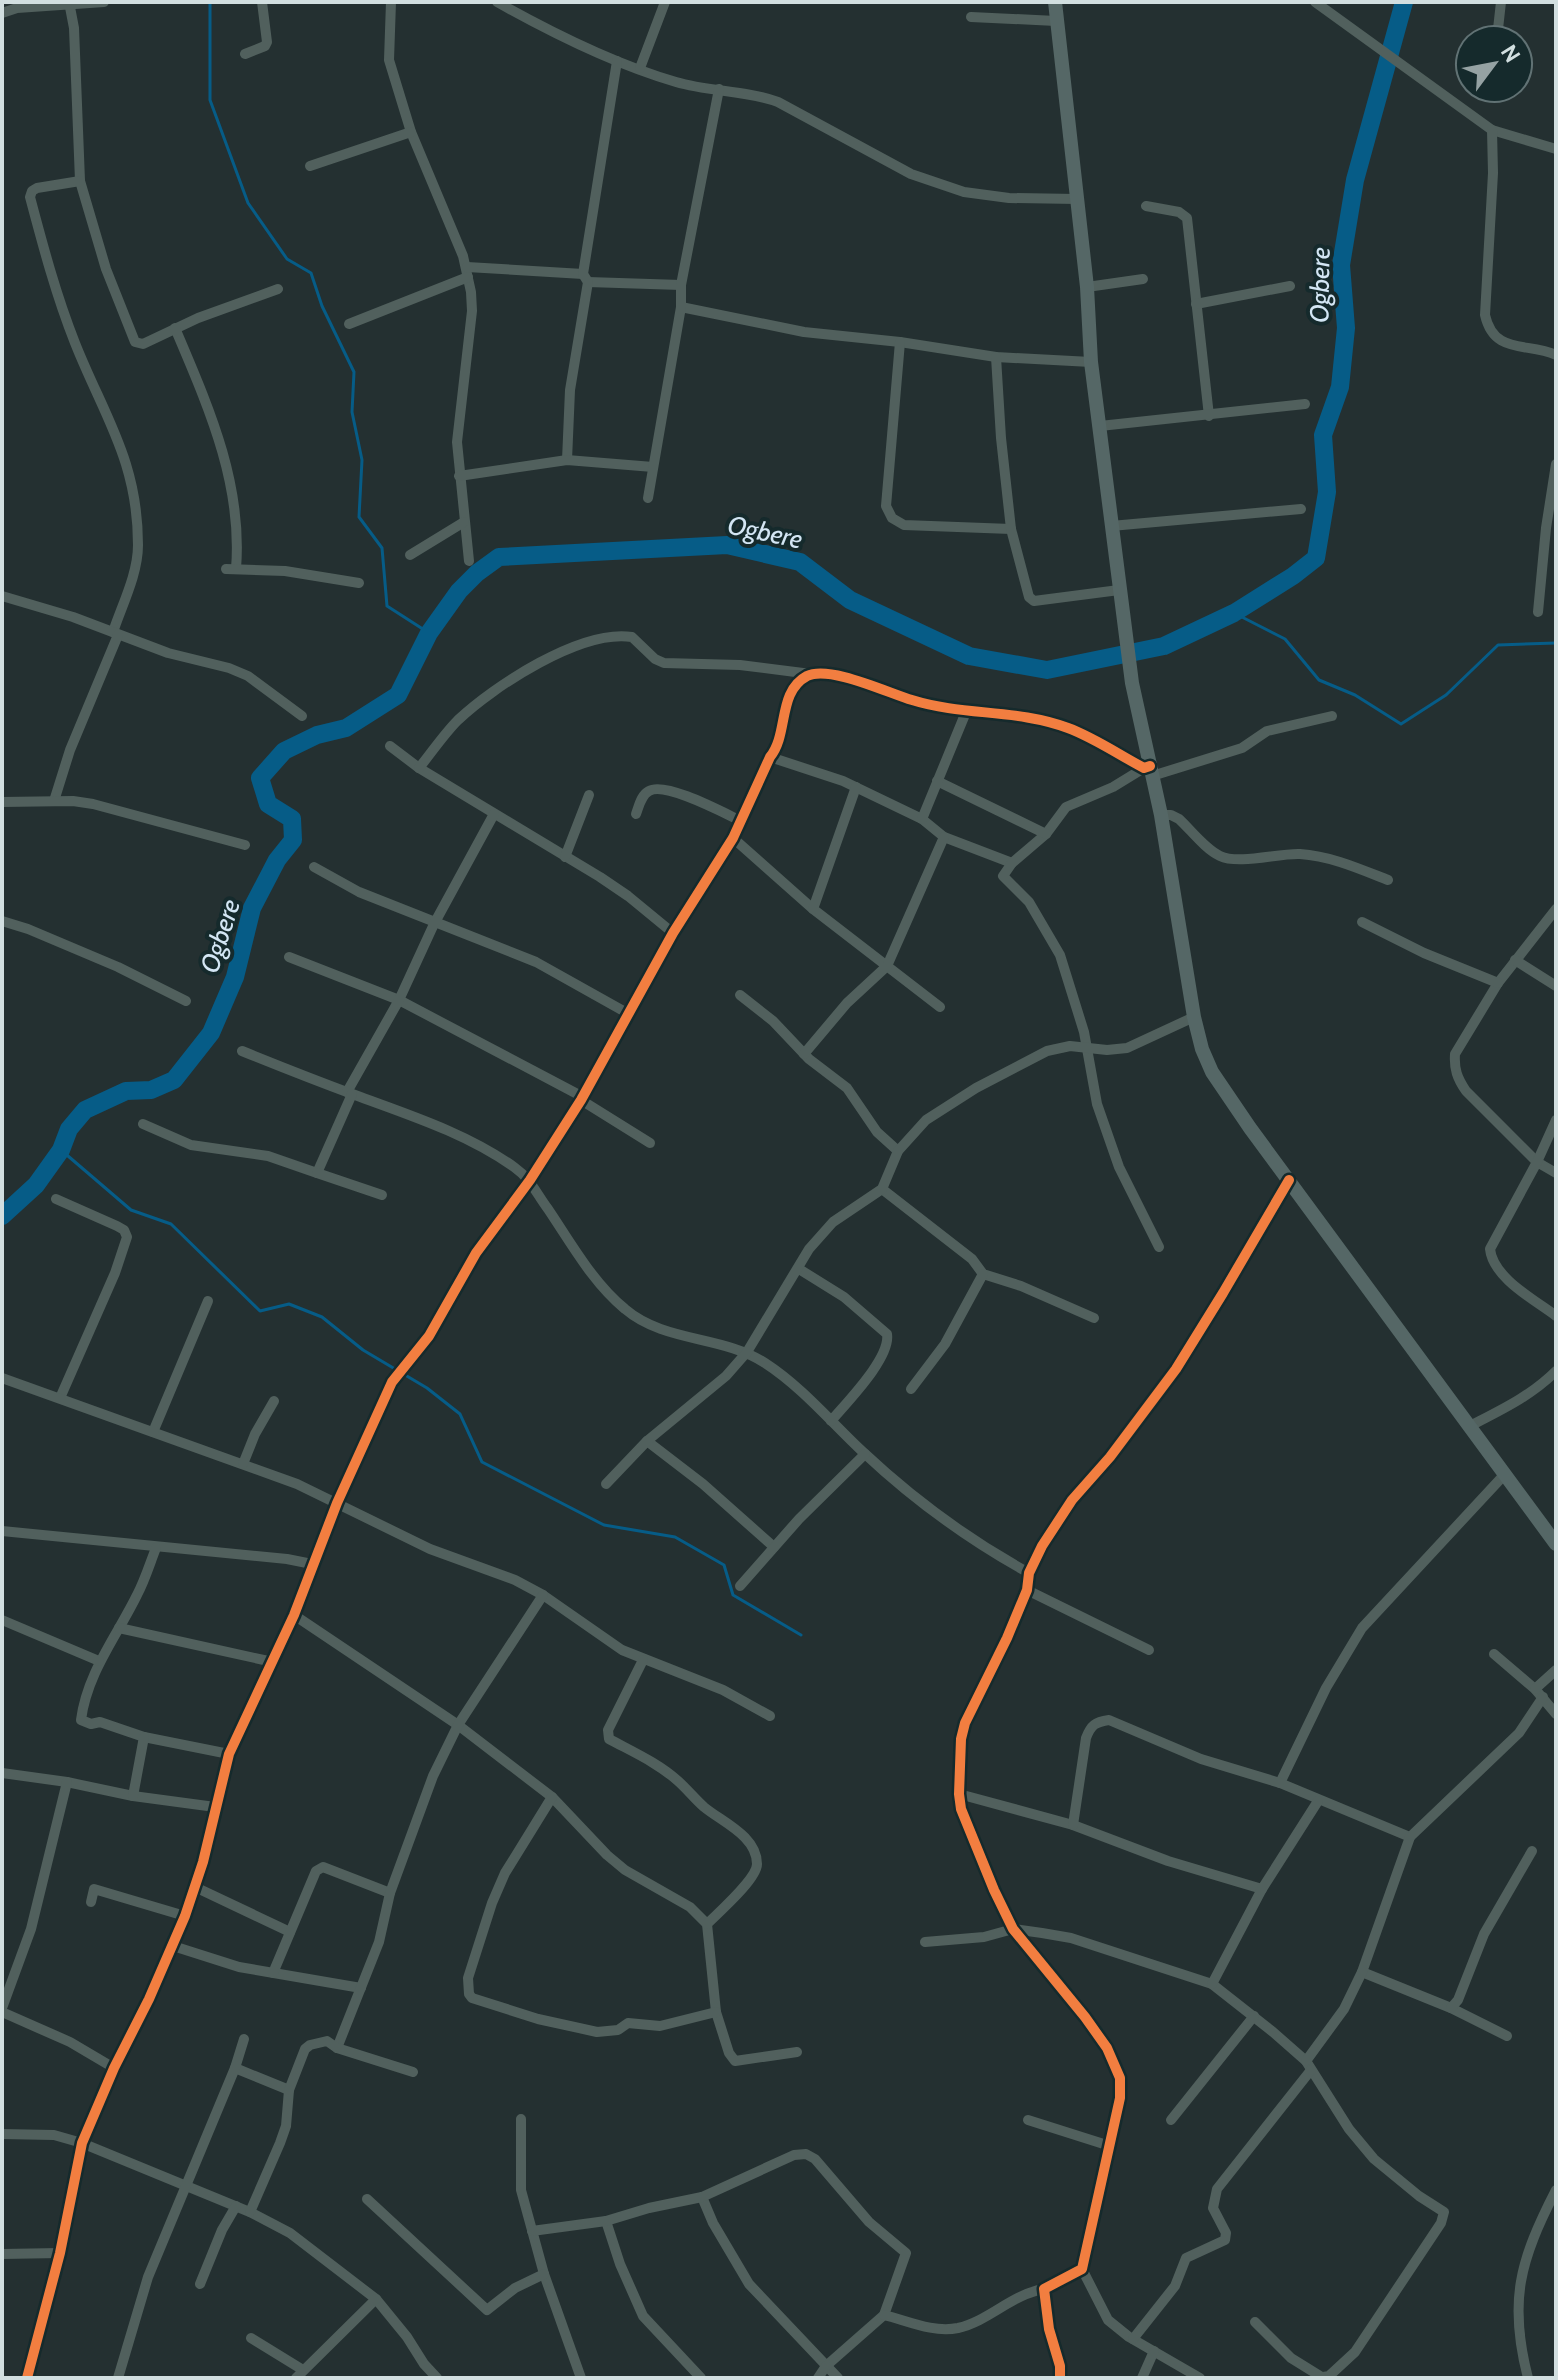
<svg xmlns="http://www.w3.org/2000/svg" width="1558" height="2380" font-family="Cabin,sans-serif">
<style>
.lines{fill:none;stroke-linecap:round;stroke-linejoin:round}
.stream{stroke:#065c87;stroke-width:3}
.river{stroke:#065c87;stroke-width:18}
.minor{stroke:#51605d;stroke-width:10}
.major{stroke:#556766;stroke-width:14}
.cycleway-casing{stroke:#152a2c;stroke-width:15}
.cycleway{stroke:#f27e40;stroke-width:10}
.labels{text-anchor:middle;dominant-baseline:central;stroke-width:8;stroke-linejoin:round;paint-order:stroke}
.water-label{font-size:26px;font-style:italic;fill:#d3e6f4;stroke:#152a2c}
</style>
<rect width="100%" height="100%" fill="#243031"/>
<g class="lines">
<g class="stream">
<polyline points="210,2 210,100 248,203 287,259 311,273 322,306 354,372 352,412 362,460 359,517 382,548 387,606 429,633"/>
<polyline points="1234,613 1285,639 1319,680 1355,695 1401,724 1446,695 1498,645 1556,643"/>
<polyline points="61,1150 131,1210 171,1224 260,1311 289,1304 322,1317 363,1350 427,1388 460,1414 482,1462 604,1525 675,1537 724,1565 733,1595 801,1635"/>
</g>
<polyline class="river" points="2,1216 36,1185 61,1150 69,1129 85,1110 126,1091 151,1090 174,1080 211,1033 235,977 252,908 277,860 293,840 292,819 268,804 260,778 284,751 317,735 346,728 398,695 429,633 459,591 477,573 499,557 727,545 800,562 850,600 969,656 1047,670 1164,646 1234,613 1293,576 1316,558 1327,492 1323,435 1340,387 1346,328 1341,265 1355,180 1404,2"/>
<g class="minor">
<polyline points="69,2 74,28 80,181 106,269 135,342 143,344 198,318 278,289"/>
<polyline points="391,2 389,60 411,132 463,256 471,292 472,311 457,442 469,561"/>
<path d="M497,2c57,32 117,62 179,80 34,10 69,8 102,20l133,72 53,18 45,6 68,1"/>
<polyline points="1315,2 1492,130 1556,149"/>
<polyline points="2,13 17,8 104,2"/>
<polyline points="971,17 1056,21"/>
<polyline points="1497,38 1501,2"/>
<polyline points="245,54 265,46 267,42 262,2"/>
<polyline points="640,68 665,2"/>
<path d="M1492,130l1,43 -8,142c9,40 42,27 71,40"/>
<polyline points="310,166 411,132"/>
<path d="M80,181l-43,7 -5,3 -2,6c13,49 26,98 45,146 29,73 63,118 63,202 0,29 -16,60 -25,87"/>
<polyline points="1146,206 1179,212 1187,218 1209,416"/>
<polyline points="467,267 583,274"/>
<polyline points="588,282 681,285"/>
<polyline points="1087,287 1143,279"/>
<polyline points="1196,304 1290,286"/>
<polyline points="681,307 804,332 900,342 996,357 1091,362"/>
<polyline points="349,324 468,277"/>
<path d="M175,328c33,78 68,155 61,241"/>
<polyline points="900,342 886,506 892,518 904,525 1011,529"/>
<polyline points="996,357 1001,438 1011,529 1029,597 1034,601 1119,590"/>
<polyline points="1100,426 1305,404"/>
<polyline points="567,460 570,390 588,282 583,274 617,61"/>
<polyline points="459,476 567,460 653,467"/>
<polyline points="648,498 681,307 681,285 719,89"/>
<polyline points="1111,526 1301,509"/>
<polyline points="410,555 464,522"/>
<polyline points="226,569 285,571 359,583"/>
<polyline points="2,596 73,617 168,653 229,668 248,676 302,716"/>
<polyline points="1538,612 1546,528 1556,464"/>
<polyline points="390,746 419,768 600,877 628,896 673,933"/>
<polyline points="770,757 843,781 922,819 944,837 1012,863"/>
<path d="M419,768c13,-16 25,-34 39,-48 36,-34 123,-91 174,-83l23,22 9,4 76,2 71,9"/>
<polyline points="1144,768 1113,787 1066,807 1046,834 1012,863 1003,876 1029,902 1060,955 1084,1032 1097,1104 1119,1167 1159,1247"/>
<polyline points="1152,776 1242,748 1267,731 1332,716"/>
<polyline points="937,781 1046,834"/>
<polyline points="54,801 70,750 118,635"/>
<polyline points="2,802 73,801 93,804 245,845"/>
<path d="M636,814c3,-8 5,-19 13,-23 16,-10 75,22 92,30"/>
<path d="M1161,815h10l8,4c12,11 26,30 41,37 19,9 58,-3 80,-2 31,2 60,15 88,26"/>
<polyline points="922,819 966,712"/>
<polyline points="733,838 813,909 940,1007"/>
<polyline points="565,857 589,795"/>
<polyline points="314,867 359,892 536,962 629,1014"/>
<polyline points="813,909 856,787"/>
<path d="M1556,909l-58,74 -43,71c-1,15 2,24 11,37l71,71 19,11"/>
<polyline points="2,921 28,929 118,967 186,1001"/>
<polyline points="1362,922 1424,953 1498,983"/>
<polyline points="289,957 399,1000 583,1097"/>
<polyline points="1515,960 1556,986"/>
<polyline points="740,995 773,1021 809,1059 847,1088 877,1132 898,1151"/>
<path d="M242,1051c37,15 75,30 113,44 54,20 111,38 159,72 17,12 22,26 34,42 23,34 45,74 77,100 40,34 97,26 140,54 37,24 66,59 98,89 50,47 106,88 166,121"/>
<polyline points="804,1054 847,1003 887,966 944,837"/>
<polyline points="347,1092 399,1000 434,924 494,814"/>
<polyline points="581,1100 650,1143"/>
<path d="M1556,1120l-19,42 -47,87c3,29 45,51 66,67"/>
<polyline points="143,1124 191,1145 268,1156 317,1173 352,1094"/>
<polyline points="317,1173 382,1195"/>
<polyline points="882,1189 972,1259 983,1274 1021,1286 1094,1318"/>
<polyline points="56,1199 117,1226 124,1230 127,1237 115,1273 60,1398"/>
<path d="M799,1269l45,28 43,37c4,24 -41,69 -56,87"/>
<polyline points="2,1378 297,1484 430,1549 515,1580 543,1595 622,1650 723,1690 770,1716"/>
<polyline points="911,1389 945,1344 983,1274"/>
<path d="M1470,1426c31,-16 61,-30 86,-55"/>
<polyline points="153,1432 208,1301"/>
<polyline points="647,1441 703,1484 774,1547"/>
<polyline points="243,1464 255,1434 274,1401"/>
<polyline points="606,1484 647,1441 726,1376 747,1352 809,1249 833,1222 882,1189 898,1151 926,1120 976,1088 1047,1051 1070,1046 1107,1050 1127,1048 1194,1017"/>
<polyline points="2,1531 287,1559 312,1564"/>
<path d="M156,1548c-6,15 -11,32 -19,47 -20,41 -50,78 -56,125l10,4 9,-2 44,15 85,17"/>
<polyline points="740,1586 799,1519 865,1454"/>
<polyline points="1027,1590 1149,1650"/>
<polyline points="294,1615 458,1725 552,1797 607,1855 625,1870 690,1907 707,1924 716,2012 729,2053 735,2061 797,2052"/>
<polyline points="2,1620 99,1661"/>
<polyline points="119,1628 273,1662"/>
<polyline points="1494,1654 1535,1689 1556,1714"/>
<path d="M643,1660l-35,70 1,9c24,13 49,24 69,42 9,8 17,18 26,26 18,15 53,29 53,57 0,15 -38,48 -50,60"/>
<polyline points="1535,1689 1556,1670"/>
<polyline points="2,1773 67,1782 133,1796 215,1807"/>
<polyline points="1280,1783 1326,1688 1362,1628 1505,1474"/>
<polyline points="959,1794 1073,1825 1168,1861 1262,1889"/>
<polyline points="133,1796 144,1737"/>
<polyline points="552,1797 505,1873 492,1903 468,1978 469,1994 472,1998 538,2019 597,2032 618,2030 628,2023 660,2026 716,2012"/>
<path d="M1073,1825l13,-87c5,-13 9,-16 23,-18l92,39 79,24 130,54"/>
<polyline points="195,1887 290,1932"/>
<polyline points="91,1902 94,1889 185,1916"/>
<polyline points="925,1942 984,1937 1013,1929 1042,1933 1071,1938 1212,1984 1273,2032 1306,2061 1349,2129 1374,2159 1419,2196 1444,2212 1441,2223 1355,2352 1329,2376 1318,2378"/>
<polyline points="173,1946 239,1967 361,1988"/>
<polyline points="1362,1972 1451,2008 1507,2036"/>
<polyline points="273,1973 316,1871 323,1867 390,1893"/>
<polyline points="1212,1984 1262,1889 1318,1801"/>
<polyline points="2,2008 31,1929 67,1782"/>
<polyline points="1451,2008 1458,2000 1484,1934 1532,1851"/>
<polyline points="2,2012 70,2042 114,2068"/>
<polyline points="337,2048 379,1942 390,1893 433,1776 458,1725 543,1595"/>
<polyline points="1306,2061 1344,2009 1362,1972 1410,1837 1519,1733 1543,1697"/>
<polyline points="235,2068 289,2090"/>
<polyline points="521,2119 521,2190 544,2274 581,2378"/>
<polyline points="1028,2120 1110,2146"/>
<polyline points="1171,2120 1254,2016"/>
<polyline points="2,2134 54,2135 82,2143 250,2212 290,2233 376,2299 407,2337 424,2364 437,2378"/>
<polyline points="702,2197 713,2223 749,2284 838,2378"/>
<polyline points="367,2199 487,2310 515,2288 544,2274"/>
<polyline points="250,2212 280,2143 286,2126 289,2090 305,2049 310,2045 327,2041 337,2048 413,2072"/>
<polyline points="606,2221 620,2264 643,2316 701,2378"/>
<polyline points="532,2231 606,2221 649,2208 702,2197 794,2155 806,2154 815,2159 869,2222 906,2253 884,2315 826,2366 818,2378"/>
<polyline points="2,2254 60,2253"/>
<polyline points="1082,2269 1108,2320 1129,2337 1200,2378"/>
<polyline points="200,2284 222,2230 236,2206"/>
<path d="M884,2315c24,6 49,18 74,13 31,-7 54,-34 86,-39"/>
<polyline points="1255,2322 1291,2358 1320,2376"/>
<polyline points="251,2338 303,2370"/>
<polyline points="1133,2339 1175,2286 1186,2258 1225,2240 1226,2233 1213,2208 1217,2189 1311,2070"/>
<path d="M27,2378l33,-125 22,-110 32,-75 35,-69 36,-83 18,-54 26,-108 65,-139 43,-112 55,-121 37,-46 47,-83 54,-73 51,-80 92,-167 60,-95 37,-81c19,-23 7,-65 37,-81 23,-11 81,17 105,24 51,16 106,9 156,28 27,10 51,27 76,40l6,-2"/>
<polyline points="118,2378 148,2277 235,2068 244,2039"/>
<polyline points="296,2378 376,2299"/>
<polyline points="1060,2378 1060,2366 1049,2329 1044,2289 1082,2269 1120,2098 1120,2078 1107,2048 1085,2017 1013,1929 994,1890 961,1809 959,1794 961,1739 965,1723 1007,1638 1027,1590 1029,1573 1042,1546 1072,1500 1110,1457 1176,1369 1223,1293 1289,1180"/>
<polyline points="1142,2378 1154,2351"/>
<path d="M1528,2378c-20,-77 -8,-118 28,-188"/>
</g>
<polyline class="major" points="1055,2 1087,287 1091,362 1132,683 1161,815 1194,1017 1202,1049 1212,1072 1250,1128 1556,1544"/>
<g class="cycleway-casing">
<g id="cycleway">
<path d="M27,2378l33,-125 22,-110 32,-75 35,-69 36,-83 18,-54 26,-108 65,-139 43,-112 55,-121 37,-46 47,-83 54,-73 51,-80 92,-167 60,-95 37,-81c19,-23 7,-65 37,-81 23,-11 81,17 105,24 51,16 106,9 156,28 27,10 51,27 76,40l6,-2"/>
<polyline points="1060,2378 1060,2366 1049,2329 1044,2289 1082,2269 1120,2098 1120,2078 1107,2048 1085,2017 1013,1929 994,1890 961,1809 959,1794 961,1739 965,1723 1007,1638 1027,1590 1029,1573 1042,1546 1072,1500 1110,1457 1176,1369 1223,1293 1289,1180"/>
</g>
</g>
<use href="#cycleway" class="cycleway"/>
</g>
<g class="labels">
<g class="water-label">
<text transform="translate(1320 285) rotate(-89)">Ogbere</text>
<text transform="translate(765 532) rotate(12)">Ogbere</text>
<text transform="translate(220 936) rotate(-72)">Ogbere</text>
</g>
</g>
<rect width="1558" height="2380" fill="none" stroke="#d2dfe0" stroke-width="8"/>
<g transform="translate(1494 64) rotate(58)"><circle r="38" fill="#152a2c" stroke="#617274" stroke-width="2"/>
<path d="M0-6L14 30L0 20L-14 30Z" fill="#95a2a3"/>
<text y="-12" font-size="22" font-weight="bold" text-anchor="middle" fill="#d2dfe0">N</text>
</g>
</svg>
